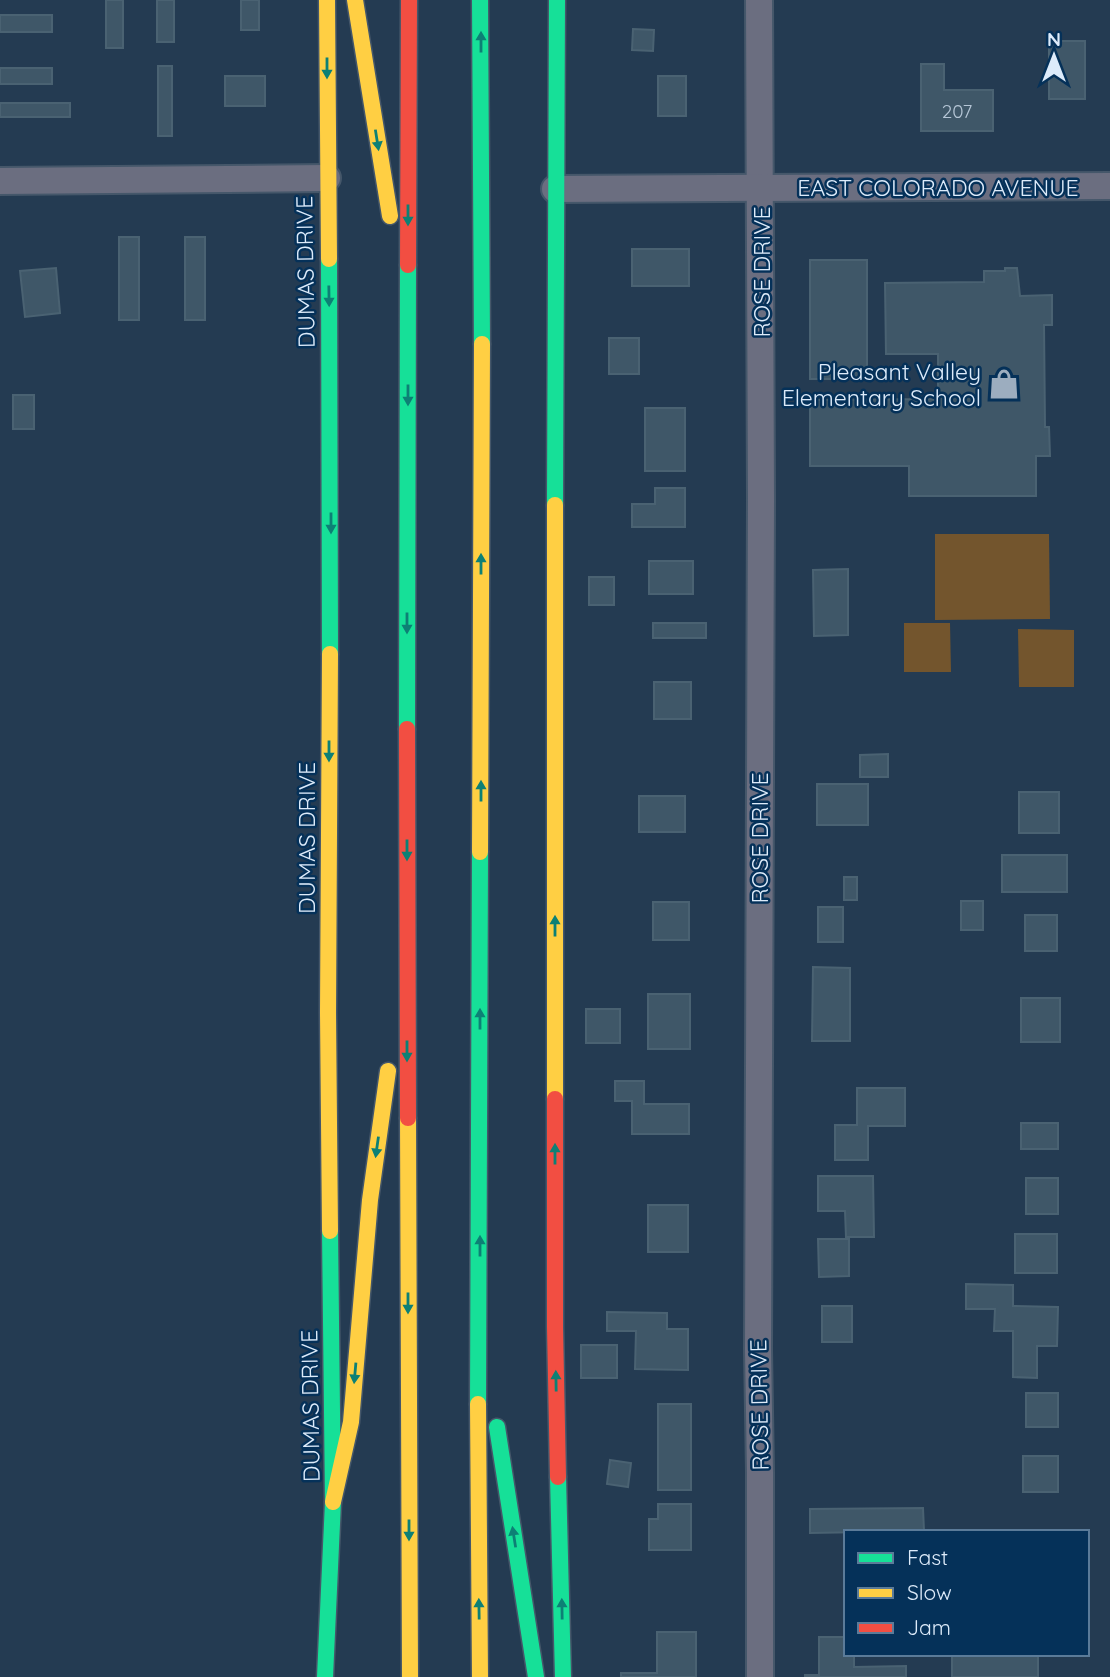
<svg xmlns="http://www.w3.org/2000/svg" width="1110" height="1677" font-family="Quicksand,sans-serif">
<style>
.green{fill:#73552d}
.building{fill:#3f5768;stroke:#4a6272;stroke-width:2}
.lines{fill:none;stroke-linecap:round;stroke-linejoin:round}
.street-casing{stroke:#45576a;stroke-width:30}
.fast-casing{stroke:#45576a;stroke-width:19}
.slow-casing{stroke:#45576a;stroke-width:19}
.jam-casing{stroke:#45576a;stroke-width:19}
.street{stroke:#6b6e80;stroke-width:26}
.fast{stroke:#16e098;stroke-width:16}
.slow{stroke:#ffcf43;stroke-width:16}
.jam{stroke:#f24e42;stroke-width:16}
.oneway{fill:#0d8075}
.labels{text-anchor:middle;dominant-baseline:central;stroke-width:5;stroke-linejoin:round;paint-order:stroke}
.number-label{font-size:19px;fill:#b6c6d6}
.street-label{font-size:23px;fill:#ddebfa;stroke:#053159}
.poi-label{font-size:23px;fill:#ddebfa;stroke:#053159;text-anchor:end}
</style>
<rect width="100%" height="100%" fill="#243b52"/>
<g class="green">
<polygon points="935,534 1049,534 1050,619 935,620"/>
<polygon points="904,623 950,623 951,672 904,672"/>
<polygon points="1018,629 1074,630 1074,687 1019,687"/>
</g>
<g class="building">
<rect x="106" y="0" width="17" height="48"/>
<rect x="157" y="0" width="17" height="42"/>
<rect x="241" y="0" width="18" height="30"/>
<rect x="0" y="15" width="52" height="17"/>
<polygon points="633,29 654,30 653,51 632,50"/>
<rect x="1049" y="41" width="36" height="58"/>
<polygon points="921,64 944,64 944,90 993,90 993,131 921,131"/>
<rect x="158" y="66" width="14" height="70"/>
<rect x="0" y="68" width="52" height="16"/>
<rect x="225" y="76" width="40" height="30"/>
<rect x="658" y="76" width="28" height="40"/>
<rect x="0" y="103" width="70" height="14"/>
<rect x="119" y="237" width="20" height="83"/>
<rect x="185" y="237" width="20" height="83"/>
<rect x="632" y="249" width="57" height="37"/>
<rect x="810" y="260" width="57" height="119"/>
<polygon points="56,268 60,313 25,317 20,271"/>
<polygon points="1005,268 1017,268 1020,296 1052,295 1052,325 1044,325 1045,427 1049,427 1050,456 1036,456 1036,496 909,496 909,466 810,466 810,400 938,399 938,354 886,354 885,283 984,282 984,271 1005,271"/>
<rect x="609" y="338" width="30" height="36"/>
<rect x="13" y="395" width="21" height="34"/>
<rect x="645" y="408" width="40" height="63"/>
<polygon points="655,488 685,488 685,527 632,527 632,504 655,504"/>
<rect x="649" y="561" width="44" height="33"/>
<polygon points="848,569 848,635 814,636 813,570"/>
<rect x="589" y="577" width="25" height="28"/>
<rect x="653" y="623" width="53" height="15"/>
<rect x="654" y="682" width="37" height="37"/>
<polygon points="888,754 888,777 860,777 860,755"/>
<rect x="817" y="784" width="51" height="41"/>
<rect x="1019" y="792" width="40" height="41"/>
<rect x="639" y="796" width="46" height="36"/>
<rect x="1002" y="855" width="65" height="37"/>
<rect x="844" y="877" width="13" height="23"/>
<rect x="961" y="901" width="22" height="29"/>
<rect x="653" y="902" width="36" height="38"/>
<rect x="818" y="907" width="25" height="35"/>
<rect x="1025" y="915" width="32" height="36"/>
<polygon points="813,967 850,968 850,1041 812,1041"/>
<rect x="648" y="994" width="42" height="55"/>
<rect x="1021" y="998" width="39" height="44"/>
<rect x="586" y="1009" width="34" height="34"/>
<polygon points="615,1081 644,1081 644,1104 689,1104 689,1134 632,1134 632,1101 615,1101"/>
<polygon points="857,1088 905,1088 905,1126 868,1126 868,1160 835,1160 835,1125 857,1125"/>
<rect x="1021" y="1123" width="37" height="26"/>
<polygon points="818,1176 873,1176 874,1237 846,1237 845,1211 818,1211"/>
<rect x="1026" y="1178" width="32" height="36"/>
<rect x="648" y="1205" width="40" height="47"/>
<rect x="1015" y="1234" width="42" height="39"/>
<polygon points="818,1239 849,1239 849,1276 819,1277"/>
<polygon points="966,1284 1013,1285 1013,1306 1058,1307 1057,1346 1037,1346 1037,1378 1013,1377 1013,1331 994,1331 995,1309 966,1309"/>
<rect x="822" y="1306" width="30" height="36"/>
<polygon points="607,1312 667,1313 667,1329 688,1329 688,1370 635,1369 636,1331 607,1331"/>
<rect x="581" y="1345" width="36" height="33"/>
<rect x="1026" y="1393" width="32" height="34"/>
<rect x="658" y="1404" width="33" height="86"/>
<rect x="1023" y="1456" width="35" height="36"/>
<polygon points="610,1460 631,1463 628,1487 607,1484"/>
<polygon points="658,1504 691,1504 691,1550 649,1550 649,1519 658,1519"/>
<polygon points="923,1508 924,1531 810,1533 810,1509"/>
<polygon points="657,1632 696,1632 696,1677 621,1677 621,1673 657,1673"/>
<polygon points="819,1637 846,1637 846,1654 854,1654 854,1667 906,1666 906,1677 805,1677 805,1675 819,1675"/>
<rect x="952" y="1654" width="86" height="23"/>
</g>
<g class="lines">
<g class="street-casing">
<g id="street">
<polyline points="759,0 761,500 758,1349 760,1473 760,1677"/>
<polyline points="0,181 327,178"/>
<polyline points="555,189 1110,186"/>
</g>
</g>
<g class="fast-casing">
<g id="fast">
<polyline points="480,0 482,344"/>
<polyline points="329,259 330,654"/>
<polyline points="555,505 557,0"/>
<polyline points="407,729 408,265"/>
<polyline points="478,1404 480,852"/>
<polyline points="497,1427 536,1677"/>
<polyline points="558,1477 563,1677"/>
<polyline points="325,1677 333,1502 330,1231"/>
</g>
</g>
<g class="slow-casing">
<g id="slow">
<polyline points="327,0 329,259"/>
<polyline points="355,0 390,216"/>
<polyline points="555,505 555,1099"/>
<polyline points="330,654 328,1013 330,1231"/>
<polyline points="480,852 482,344"/>
<polyline points="408,1118 410,1677"/>
<polyline points="478,1404 480,1677"/>
<polyline points="333,1502 351,1422 370,1200 388,1071"/>
</g>
</g>
<g class="jam-casing">
<g id="jam">
<polyline points="408,265 409,0"/>
<polyline points="407,729 408,1118"/>
<polyline points="555,1099 555,1327 558,1477"/>
</g>
</g>
<use href="#street" class="street"/>
<use href="#fast" class="fast"/>
<use href="#slow" class="slow"/>
<use href="#jam" class="jam"/>
</g>
<defs><path id="oneway-solid" d="M-6-.8H1V-3.2L6.5 0L1 3.2V.8H-6Z" transform="scale(1.75)"/></defs>
<g class="oneway">
<use href="#oneway-solid" transform="translate(481 42) rotate(-90)"/>
<use href="#oneway-solid" transform="translate(327 68) rotate(90)"/>
<use href="#oneway-solid" transform="translate(377 140) rotate(81)"/>
<use href="#oneway-solid" transform="translate(408 215) rotate(90)"/>
<use href="#oneway-solid" transform="translate(329 296) rotate(89)"/>
<use href="#oneway-solid" transform="translate(408 395) rotate(90)"/>
<use href="#oneway-solid" transform="translate(331 523) rotate(90)"/>
<use href="#oneway-solid" transform="translate(481 564) rotate(-90)"/>
<use href="#oneway-solid" transform="translate(407 623) rotate(90)"/>
<use href="#oneway-solid" transform="translate(329 751) rotate(90)"/>
<use href="#oneway-solid" transform="translate(481 791) rotate(-90)"/>
<use href="#oneway-solid" transform="translate(407 850) rotate(90)"/>
<use href="#oneway-solid" transform="translate(555 926) rotate(-90)"/>
<use href="#oneway-solid" transform="translate(480 1019) rotate(-90)"/>
<use href="#oneway-solid" transform="translate(407 1051) rotate(90)"/>
<use href="#oneway-solid" transform="translate(377 1147) rotate(98)"/>
<use href="#oneway-solid" transform="translate(555 1154) rotate(-90)"/>
<use href="#oneway-solid" transform="translate(480 1246) rotate(-90)"/>
<use href="#oneway-solid" transform="translate(408 1303) rotate(90)"/>
<use href="#oneway-solid" transform="translate(355 1373) rotate(95)"/>
<use href="#oneway-solid" transform="translate(556 1381) rotate(-91)"/>
<use href="#oneway-solid" transform="translate(409 1530) rotate(90)"/>
<use href="#oneway-solid" transform="translate(514 1537) rotate(-99)"/>
<use href="#oneway-solid" transform="translate(479 1609) rotate(-91)"/>
<use href="#oneway-solid" transform="translate(562 1609) rotate(-91)"/>
</g>
<defs>
<g id="shop-bare" transform="scale(2.415)"><path d="M-5-2.5h2.3a2.7 3.5 0 0 1 5.4 0H5L5.5 6h-11ZM-1.5-2.5h3a1.5 2.3 0 0 0-3 0Z" fill="#9cadbf" stroke="#053159" stroke-width="2.5" paint-order="stroke"/></g>
</defs>
<g fill-rule="evenodd">
<use href="#shop-bare" x="1004" y="384"/>
</g>
<g class="labels">
<g class="number-label">
<text x="957" y="111">207</text>
</g>
<g class="street-label">
<text x="938" y="187">EAST COLORADO AVENUE</text>
<text transform="translate(305 272) rotate(-91)">DUMAS DRIVE</text>
<text transform="translate(761 272) rotate(-90)">ROSE DRIVE</text>
<text transform="translate(306 838) rotate(-90)">DUMAS DRIVE</text>
<text transform="translate(759 838) rotate(-90)">ROSE DRIVE</text>
<text transform="translate(759 1405) rotate(-91)">ROSE DRIVE</text>
<text transform="translate(310 1406) rotate(-91)">DUMAS DRIVE</text>
</g>
<g class="poi-label">
<text x="981" y="371">Pleasant Valley<tspan x="981" dy="26">Elementary School</tspan></text>
</g>
</g>
<rect x="844" y="1530" width="245" height="126" fill="#053159" stroke="#5b7b99" stroke-width="2"/>
<rect x="858" y="1553" width="35" height="10" fill="#16e098" stroke="#5b7b99" stroke-width="2"/>
<text x="907" y="1565" font-size="21" fill="#ddebfa">Fast</text>
<rect x="858" y="1588" width="35" height="10" fill="#ffcf43" stroke="#5b7b99" stroke-width="2"/>
<text x="907" y="1600" font-size="21" fill="#ddebfa">Slow</text>
<rect x="858" y="1623" width="35" height="10" fill="#f24e42" stroke="#5b7b99" stroke-width="2"/>
<text x="907" y="1635" font-size="21" fill="#ddebfa">Jam</text>
<g transform="translate(1054 56)" stroke="#053159" stroke-width="5" paint-order="stroke">
<path d="M0-5L12 26L0 18L-12 26Z" fill="#ddebfa"/>
<text y="-10" font-size="19" font-weight="bold" text-anchor="middle" fill="#ddebfa">N</text>
</g>
</svg>
